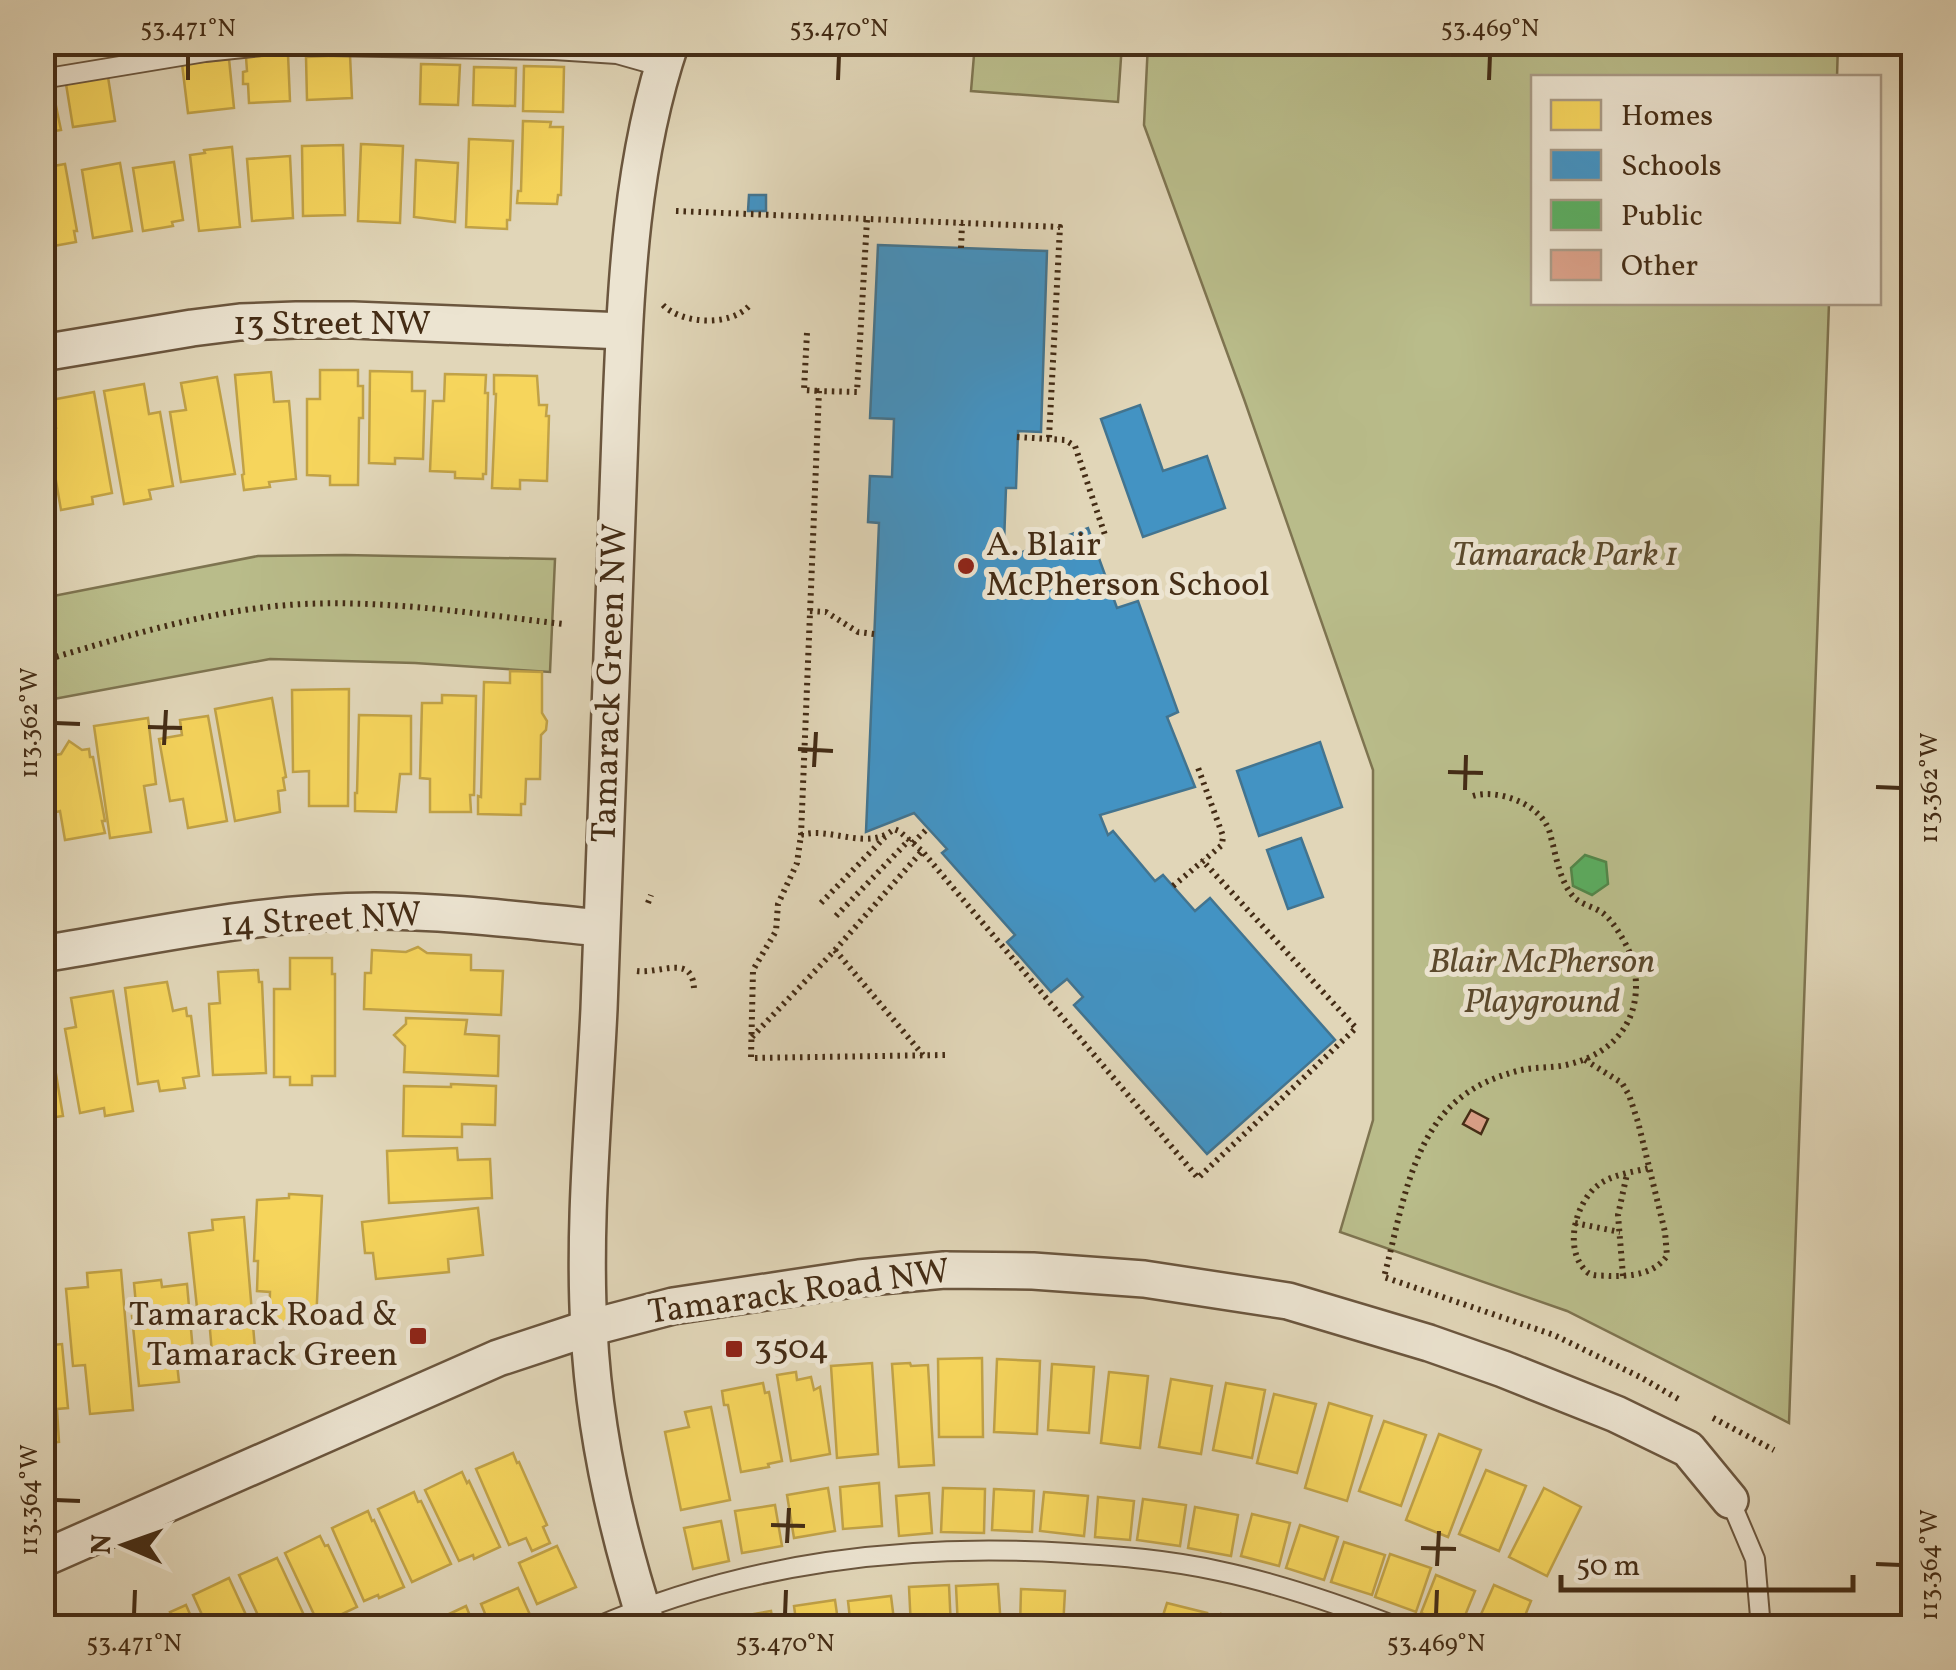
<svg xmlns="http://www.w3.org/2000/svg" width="1956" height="1670" font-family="Vollkorn,serif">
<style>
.green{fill:#b9bc8a;stroke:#7e7450;stroke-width:2.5}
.homes{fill:#f6d55c;stroke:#c1a247;stroke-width:2.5}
.schools{fill:#4393c3;stroke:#43748f;stroke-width:2.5}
.public{fill:#5aae61;stroke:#53874a;stroke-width:2.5}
.building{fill:#daa088;stroke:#442c15;stroke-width:2.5}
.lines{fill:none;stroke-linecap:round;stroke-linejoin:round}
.lane-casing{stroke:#6b563e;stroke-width:22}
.street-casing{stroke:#6b563e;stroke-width:40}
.path{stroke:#442c15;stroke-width:6;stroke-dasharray:2.5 5;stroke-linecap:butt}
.lane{stroke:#ece4d1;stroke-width:18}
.street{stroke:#ece4d1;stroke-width:35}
.ticks{fill:none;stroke:#442c15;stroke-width:4}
.poi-dot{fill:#8f2418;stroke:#ece4d1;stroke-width:4}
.labels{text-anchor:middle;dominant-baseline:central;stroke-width:10;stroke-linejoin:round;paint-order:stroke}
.street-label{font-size:35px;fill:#442c15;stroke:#ece4d1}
.poi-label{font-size:35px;fill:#442c15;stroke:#ece4d1;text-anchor:start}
.park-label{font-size:35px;font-style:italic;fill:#5b492c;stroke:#ece4d1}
.neatline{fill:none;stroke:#442c15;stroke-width:4}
.ticks-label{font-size:25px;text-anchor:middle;fill:#442c15}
</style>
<rect width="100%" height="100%" fill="#e1d6b8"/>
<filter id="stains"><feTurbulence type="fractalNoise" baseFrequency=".002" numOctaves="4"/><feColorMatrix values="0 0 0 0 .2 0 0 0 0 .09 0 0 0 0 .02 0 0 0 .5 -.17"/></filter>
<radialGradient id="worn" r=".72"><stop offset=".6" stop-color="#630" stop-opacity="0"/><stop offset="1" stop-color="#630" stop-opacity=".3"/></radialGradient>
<g class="green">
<polygon points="975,43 1122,43 1118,102 971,91"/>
<polygon points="1148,43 1838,43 1837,77 1534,78 1534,302 1829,303 1789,1423 1567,1311 1340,1232 1373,1120 1373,770 1244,399 1144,125"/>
<polygon points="345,555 555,559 550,672 415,663 270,659 43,701 43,598 258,556"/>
</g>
<g class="homes">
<polygon points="288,54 290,101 249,103 248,84 243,84 243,72 247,71 246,57"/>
<polygon points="350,55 352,98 307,100 306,57"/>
<polygon points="229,59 234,108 188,113 182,64"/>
<polygon points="421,64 460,65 458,105 420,104"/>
<polygon points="524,66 564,67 563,112 523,111"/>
<polygon points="474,67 516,68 515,106 473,105"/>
<polygon points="108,77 115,121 73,127 66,84"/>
<polygon points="52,87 61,130 42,133 42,89"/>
<polygon points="523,121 551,122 550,127 563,127 561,195 558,195 557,204 517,203 518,191 521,191"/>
<polygon points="469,139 513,141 510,220 507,220 507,229 466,227"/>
<polygon points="361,144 403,146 400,223 358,221"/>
<polygon points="343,145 345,215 303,216 302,146"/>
<polygon points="232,147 240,227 199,231 190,155 205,153 204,150"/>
<polygon points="290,156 293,218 252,221 247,159"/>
<polygon points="416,160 458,163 455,222 414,217"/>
<polygon points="174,162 183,220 172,222 173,226 143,231 133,168"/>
<polygon points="120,163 132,231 93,238 82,170"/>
<polygon points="65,164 77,231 74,231 76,242 48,247 47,239 42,239 42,168"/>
<polygon points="320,370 358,370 358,386 363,386 363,418 359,418 358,485 330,485 330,476 307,475 307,399 320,399"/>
<polygon points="370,371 412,372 412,391 425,391 423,459 395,458 395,464 369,463"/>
<polygon points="271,372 274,402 289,401 296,479 269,482 270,487 244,490 242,475 244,474 235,375"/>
<polygon points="445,374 486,375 485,393 488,393 486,474 483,474 483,479 455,478 455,472 430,471 433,401 444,401"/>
<polygon points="494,375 537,376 539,405 547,405 546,416 549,416 547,481 520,480 520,489 492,488 496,394 494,394"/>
<polygon points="217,377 235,474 181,482 170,412 186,410 181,383"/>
<polygon points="144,384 149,414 160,412 173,486 149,490 151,499 124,504 104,391"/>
<polygon points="94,392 112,493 92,497 93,504 61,510 47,429 56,428 51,400"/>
<polygon points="510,671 542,672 542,713 547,721 546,730 541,735 540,779 526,779 525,804 521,804 521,815 478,814 478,796 481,797 484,682 510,683"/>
<polygon points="349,689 348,806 309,806 309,771 293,772 292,690"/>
<polygon points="442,695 476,696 474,795 470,795 471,812 430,812 430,779 420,778 422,703 442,703"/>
<polygon points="272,698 286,777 283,778 285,790 278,791 280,812 235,821 215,709"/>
<polygon points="359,715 411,716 411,774 400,774 396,812 355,811 355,793 357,793"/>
<polygon points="208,716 227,821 188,828 183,799 170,801 159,739 182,735 180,720"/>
<polygon points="148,718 156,784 144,786 151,832 110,838 94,726"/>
<polygon points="69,741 82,750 89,749 90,757 93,757 105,821 102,821 105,833 65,840 60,811 49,814 42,781 42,757 61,754"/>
<polygon points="418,947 427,953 471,955 471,970 503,971 501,1015 364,1009 365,973 371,973 372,950 406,952"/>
<polygon points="290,958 332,958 332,974 335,974 335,1076 312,1076 312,1085 290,1085 290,1077 274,1077 274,989 290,989"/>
<polygon points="258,970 259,982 262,982 266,1073 213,1075 209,1004 220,1003 218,972"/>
<polygon points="167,982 173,1011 186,1008 187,1016 191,1016 199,1076 183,1078 185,1088 160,1091 158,1081 138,1084 125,988"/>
<polygon points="113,991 133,1111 105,1116 104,1108 80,1113 65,1029 76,1027 71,998"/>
<polygon points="406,1018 467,1020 465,1034 499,1036 498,1076 404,1072 405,1046 394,1035 406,1024"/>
<polygon points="49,1032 63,1116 42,1119 42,1033"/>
<polygon points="451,1084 496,1086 495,1125 462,1124 462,1137 403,1136 404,1086 451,1087"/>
<polygon points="457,1148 458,1160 490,1159 492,1198 389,1203 387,1151"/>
<polygon points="289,1194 322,1196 316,1322 297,1321 296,1324 269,1323 270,1292 257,1291 258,1261 254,1261 257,1200 289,1198"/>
<polygon points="478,1208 483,1255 448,1259 449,1272 376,1279 373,1253 365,1253 362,1222"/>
<polygon points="244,1217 255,1349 212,1353 208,1307 197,1308 189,1233 213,1230 212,1220"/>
<polygon points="121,1270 133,1410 90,1414 85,1365 73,1366 66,1289 88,1287 87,1273"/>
<polygon points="161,1280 162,1287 187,1284 193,1352 176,1354 179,1382 139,1386 132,1316 137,1316 134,1283"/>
<polygon points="62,1344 68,1408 57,1409 59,1442 42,1444 42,1346"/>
<polygon points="982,1358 983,1437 939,1437 938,1359"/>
<polygon points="997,1359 1040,1361 1037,1434 994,1432"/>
<polygon points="872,1363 878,1454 837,1458 831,1366"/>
<polygon points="910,1363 911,1366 928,1365 934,1465 899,1467 892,1364"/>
<polygon points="1052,1364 1094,1367 1089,1433 1048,1430"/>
<polygon points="796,1372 797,1380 811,1377 814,1390 820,1387 830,1454 791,1461 777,1375"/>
<polygon points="1109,1372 1148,1376 1140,1448 1101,1443"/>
<polygon points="1171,1379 1212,1386 1201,1454 1159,1447"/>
<polygon points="763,1383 765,1393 769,1392 782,1461 768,1464 769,1467 741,1472 728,1405 724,1405 722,1391"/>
<polygon points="1226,1383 1265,1390 1252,1458 1213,1450"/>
<polygon points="1274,1394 1316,1404 1297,1473 1257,1463"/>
<polygon points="1329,1403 1372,1416 1347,1501 1305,1488"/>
<polygon points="711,1407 730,1500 681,1510 665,1432 689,1427 685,1412"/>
<polygon points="1384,1421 1426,1435 1401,1506 1359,1491"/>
<polygon points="1439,1434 1481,1450 1448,1537 1406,1520"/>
<polygon points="513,1453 517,1463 519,1462 547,1525 543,1527 550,1543 532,1551 526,1538 509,1545 476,1469"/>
<polygon points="1486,1470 1526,1486 1499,1551 1459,1534"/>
<polygon points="462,1472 467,1483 469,1481 500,1547 474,1559 473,1555 459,1561 425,1490"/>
<polygon points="879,1483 882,1526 843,1529 840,1487"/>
<polygon points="828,1488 835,1531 794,1538 787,1495"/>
<polygon points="943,1488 985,1489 984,1533 941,1532"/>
<polygon points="1544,1488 1581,1507 1547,1576 1509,1557"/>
<polygon points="994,1489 1034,1491 1032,1532 992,1530"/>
<polygon points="414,1492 418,1502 421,1501 451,1564 412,1582 378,1509"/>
<polygon points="1044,1492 1088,1496 1084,1536 1040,1531"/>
<polygon points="929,1493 932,1533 899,1536 896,1496"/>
<polygon points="1098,1497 1134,1501 1130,1540 1095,1537"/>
<polygon points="1143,1499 1186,1505 1180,1546 1137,1540"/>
<polygon points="775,1505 782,1546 742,1553 735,1511"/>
<polygon points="1195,1507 1238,1515 1231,1556 1188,1548"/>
<polygon points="368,1511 372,1521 374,1520 404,1587 379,1598 378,1595 364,1601 332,1528"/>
<polygon points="1252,1514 1290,1523 1279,1566 1241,1556"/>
<polygon points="721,1521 729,1561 693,1569 684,1528"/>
<polygon points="1300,1525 1338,1537 1324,1580 1286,1568"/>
<polygon points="320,1536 325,1546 328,1545 357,1607 319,1625 285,1553"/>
<polygon points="1344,1542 1385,1555 1372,1595 1331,1582"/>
<polygon points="557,1546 576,1587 537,1604 519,1563"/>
<polygon points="1390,1554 1431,1568 1416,1612 1375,1597"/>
<polygon points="277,1558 281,1566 310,1628 264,1628 239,1575"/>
<polygon points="1436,1575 1475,1591 1460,1628 1421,1613"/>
<polygon points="229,1578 252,1628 208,1628 193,1595"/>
<polygon points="998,1584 1001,1627 958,1628 956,1586"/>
<polygon points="949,1585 951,1628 911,1628 909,1587"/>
<polygon points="1494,1585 1531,1601 1520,1628 1475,1628"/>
<polygon points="518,1588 535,1626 491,1628 481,1604"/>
<polygon points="1021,1589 1065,1591 1063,1628 1020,1628"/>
<polygon points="891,1596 895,1628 851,1628 848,1601"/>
<polygon points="835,1600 839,1628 797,1628 794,1606"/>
<polygon points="1167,1603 1207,1613 1202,1628 1159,1628"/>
<polygon points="186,1605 196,1628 150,1628 172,1616 170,1612"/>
<polygon points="466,1606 475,1628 432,1628 430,1623"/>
<polygon points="771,1611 774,1628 733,1628 731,1618"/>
<polygon points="1221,1614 1262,1626 1262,1628 1217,1628"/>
</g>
<g class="schools">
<polygon points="749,195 766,195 766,211 748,211"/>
<polygon points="878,245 1047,251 1041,432 1018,431 1016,488 1006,488 1004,543 1009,557 1088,528 1117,608 1138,601 1178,712 1167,717 1195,787 1100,815 1108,835 1113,831 1155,881 1163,875 1195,911 1210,898 1335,1040 1207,1154 1074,1005 1083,997 1067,979 1051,992 1007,942 1015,935 942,853 947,849 914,813 866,832 879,523 868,522 870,476 892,477 894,419 870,418"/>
<polygon points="1140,405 1163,471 1207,456 1225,508 1143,537 1101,419"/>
<polygon points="1320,742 1342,807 1259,836 1237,771"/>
<polygon points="1301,838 1323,897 1288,909 1267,850"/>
</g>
<polygon class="public" points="1585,855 1606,862 1608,884 1592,895 1573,886 1571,868"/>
<polygon class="building" points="1471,1110 1488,1119 1481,1134 1463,1124"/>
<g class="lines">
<g class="lane-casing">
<g id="lane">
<polyline points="42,79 205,52 271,45 554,50 617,54 663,67"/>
<polyline points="1730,1500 1755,1559 1761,1628"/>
<path d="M594,1628c152,-66 311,-85 475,-75 50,3 101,7 150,18 62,13 122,34 181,57"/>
</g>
</g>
<g class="street-casing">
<g id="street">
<polyline points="42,353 192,328 240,322 296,320 353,320 624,331"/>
<path d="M42,954c110,-18 221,-43 332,-43 76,0 152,10 227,17"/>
<polyline points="42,1559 498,1358 589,1328 673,1306 859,1278 944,1270 1033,1271 1144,1279 1288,1301 1429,1343 1503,1369 1616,1414 1688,1449 1730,1500"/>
<path d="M648,1628c-32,-98 -54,-196 -59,-299 -6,-106 5,-214 10,-320 5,-118 8,-236 13,-353 3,-83 6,-166 9,-249 5,-122 10,-248 50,-365"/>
</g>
</g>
<g class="path">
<polyline points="676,211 1060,227 1049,438"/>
<polyline points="867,220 857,392 819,391 801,835 797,863 778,904 776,931 753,970 751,1058 945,1055"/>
<polyline points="961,248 962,224"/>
<path d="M663,305c19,19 66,22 86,1"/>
<polyline points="807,333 804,390 819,391"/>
<polyline points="1017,437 1065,440 1075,446 1106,538"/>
<polyline points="810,611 826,612 858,632 874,634"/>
<path d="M42,661c85,-25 173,-53 262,-57 87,-4 173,10 259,20"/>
<path d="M1473,796c23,-7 61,6 73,28 4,5 5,15 7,21 4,17 8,36 19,50 8,10 22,11 32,19 11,9 28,38 30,52 10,51 -18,88 -68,99 -15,3 -31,2 -45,5 -28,7 -53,18 -73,39 -40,43 -49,113 -64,168l170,58 86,42 40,23"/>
<path d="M801,835c29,-9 67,17 93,-6l5,2 23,20"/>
<polyline points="913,843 928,828"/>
<polyline points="1173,886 1222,845 1223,836 1197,765"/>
<polyline points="648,903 651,895"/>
<polyline points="821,903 885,837"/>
<polyline points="836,916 910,839"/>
<polyline points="835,950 923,1055"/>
<path d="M637,971c25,3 58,-19 57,22"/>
<polyline points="752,1037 835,950 922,851 1198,1178 1356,1028 1202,860"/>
<path d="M1585,1060l37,23 7,12 9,27 27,110 2,24c-14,19 -36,20 -57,20 -8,-1 -17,1 -23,-4 -24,-22 -12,-68 10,-86 13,-11 36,-14 52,-18"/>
<polyline points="1575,1223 1620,1232"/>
<polyline points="1623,1276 1618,1215 1627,1174"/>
<polyline points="1713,1418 1774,1450"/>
</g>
<use href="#lane" class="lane"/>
<use href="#street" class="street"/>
</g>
<path class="ticks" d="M188,80v-25M838,80l1,-25M1489,80l1,-25M55,723l25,1M148,727l34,1M164,745l2,-35M798,749l35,2M814,767l2,-35M1448,772l35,1M1876,787l25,1M1465,790l1,-35M55,1500l25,1M771,1525l34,1M787,1543l2,-35M1421,1548l35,1M1876,1564l25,1M1437,1566l2,-35M134,1615l1,-25M785,1615l1,-25M1436,1615l1,-25"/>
<g class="poi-dot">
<circle cx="966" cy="566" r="10"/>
<rect x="408" y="1326" width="20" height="20" rx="5"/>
<rect x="724" y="1339" width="20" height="20" rx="5"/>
</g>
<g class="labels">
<g class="street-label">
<text x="332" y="325">13 Street NW</text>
<text transform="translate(611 683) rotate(-88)">Tamarack Green NW</text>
<text transform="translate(321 921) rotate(-3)">14 Street NW</text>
<text transform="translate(799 1293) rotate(-8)">Tamarack Road NW</text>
</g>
<g class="poi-label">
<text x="986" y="546">A. Blair<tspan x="986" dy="40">McPherson School</tspan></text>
<text x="398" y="1316" text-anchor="end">Tamarack Road &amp;<tspan x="398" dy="40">Tamarack Green</tspan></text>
<text x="754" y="1349">3504</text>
</g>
<g class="park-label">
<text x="1565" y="556">Tamarack Park 1</text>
<text x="1542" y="963">Blair McPherson<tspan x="1542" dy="40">Playground</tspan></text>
</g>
</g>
<rect width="1956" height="1670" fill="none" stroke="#e1d6b8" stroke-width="110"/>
<rect x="1531" y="75" width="350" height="230" fill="#ece4d1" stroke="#a99a86" stroke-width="2.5"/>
<rect x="1551" y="100" width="50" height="30" fill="#f6d55c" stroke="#a99a86" stroke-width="2.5"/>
<text x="1621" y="125" font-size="30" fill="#442c15">Homes</text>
<rect x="1551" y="150" width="50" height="30" fill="#4393c3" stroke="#a99a86" stroke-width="2.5"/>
<text x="1621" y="175" font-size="30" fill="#442c15">Schools</text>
<rect x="1551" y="200" width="50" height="30" fill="#5aae61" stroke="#a99a86" stroke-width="2.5"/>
<text x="1621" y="225" font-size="30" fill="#442c15">Public</text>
<rect x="1551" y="250" width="50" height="30" fill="#daa088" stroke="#a99a86" stroke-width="2.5"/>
<text x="1621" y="275" font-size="30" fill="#442c15">Other</text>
<g transform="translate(125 1545) rotate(272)" stroke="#ece4d1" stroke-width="8" paint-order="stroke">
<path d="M0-8L18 38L0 25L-18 38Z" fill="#442c15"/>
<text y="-15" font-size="28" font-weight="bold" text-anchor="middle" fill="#442c15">N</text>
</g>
<path d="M1561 1575v15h292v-15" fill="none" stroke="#442c15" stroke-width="5"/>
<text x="1576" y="1575" font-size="30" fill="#442c15" stroke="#ece4d1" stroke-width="8" paint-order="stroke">50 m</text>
<rect x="55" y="55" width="1846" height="1560" class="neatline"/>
<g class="ticks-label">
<text x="188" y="36">53.471°N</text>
<text x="839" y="36">53.470°N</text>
<text x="1490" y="36">53.469°N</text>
<text transform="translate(28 723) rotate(-90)" y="9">113.362°W</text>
<text transform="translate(1928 788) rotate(-90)" y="9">113.362°W</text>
<text transform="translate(28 1500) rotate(-90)" y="9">113.364°W</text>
<text transform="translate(1928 1565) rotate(-90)" y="9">113.364°W</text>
<text x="134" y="1651">53.471°N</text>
<text x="785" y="1651">53.470°N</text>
<text x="1436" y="1651">53.469°N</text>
</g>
<rect width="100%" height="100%" filter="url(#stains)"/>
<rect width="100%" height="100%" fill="url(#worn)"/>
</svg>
